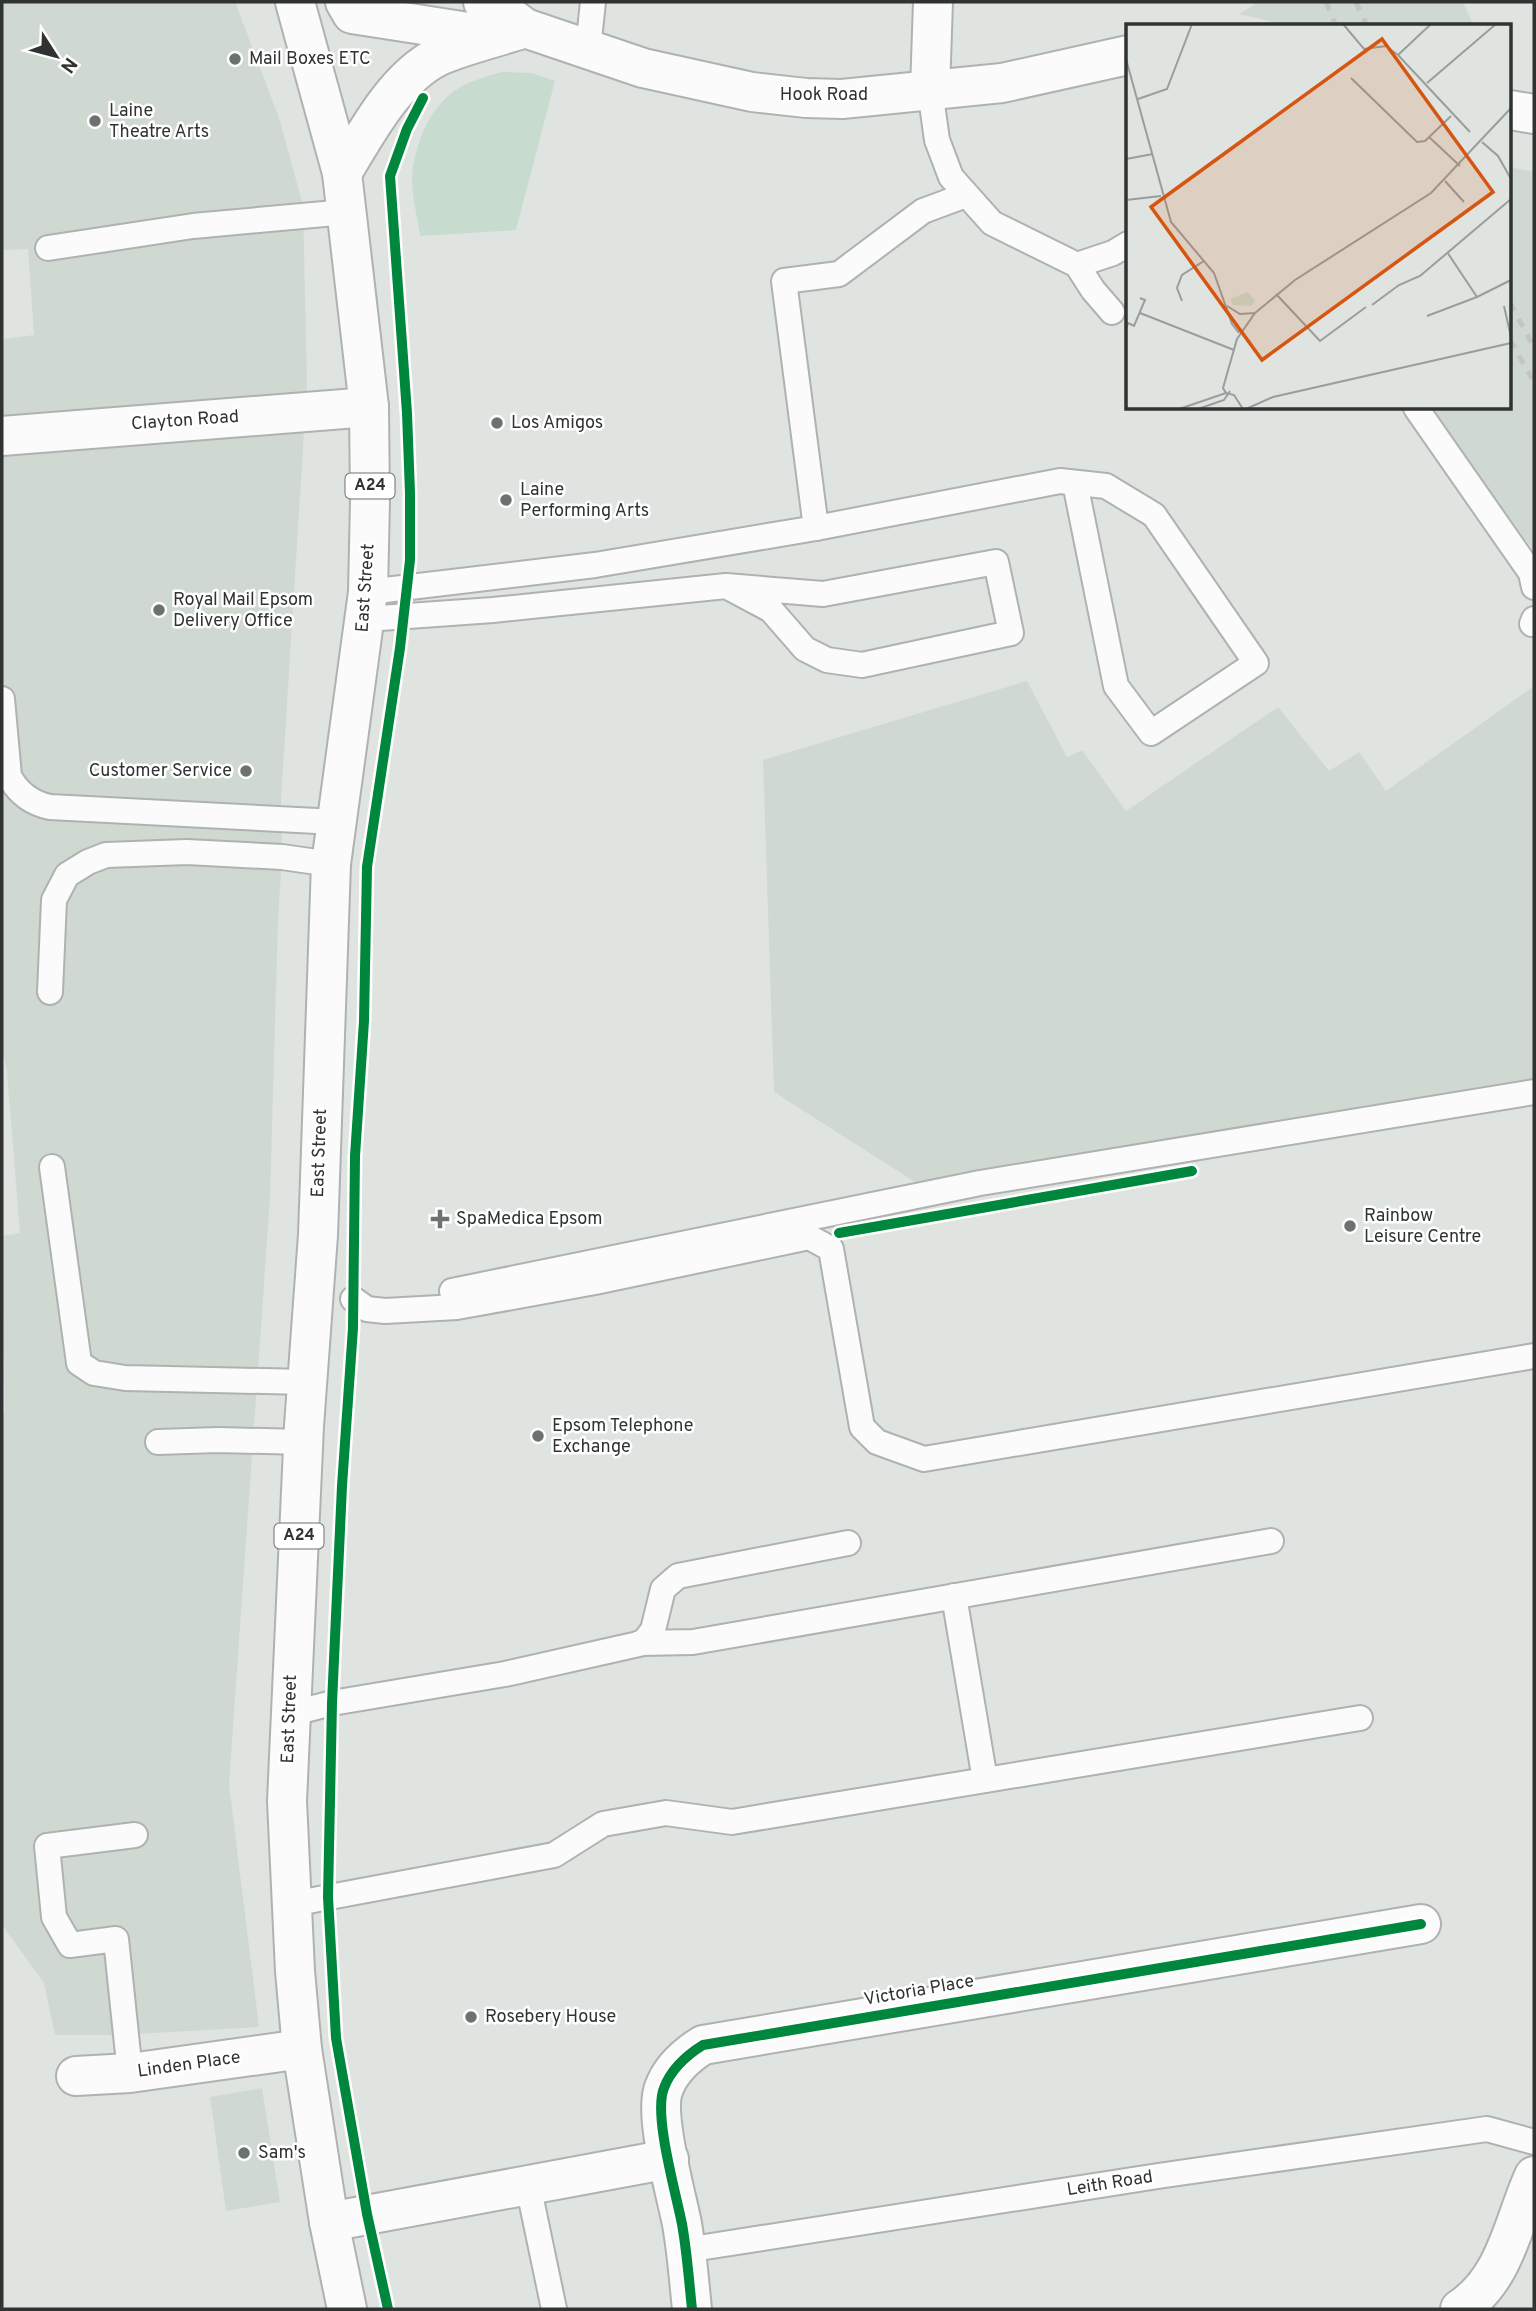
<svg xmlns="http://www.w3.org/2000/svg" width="1536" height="2311" font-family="Overpass,sans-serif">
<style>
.built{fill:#cfd9d2}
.green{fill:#c7dbce}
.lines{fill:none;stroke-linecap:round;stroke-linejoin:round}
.lane-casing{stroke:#afb2b0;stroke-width:28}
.street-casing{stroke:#afb2b0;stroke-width:42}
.secondary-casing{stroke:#afb2b0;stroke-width:42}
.highway-casing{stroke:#afb2b0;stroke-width:42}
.lane{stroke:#fafbfa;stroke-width:24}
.street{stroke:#fafbfa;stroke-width:38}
.secondary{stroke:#fafbfa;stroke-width:38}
.highway{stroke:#fafbfa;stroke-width:38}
.rail{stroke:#c5c5c5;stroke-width:5;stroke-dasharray:9 9;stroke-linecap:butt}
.cycleway-casing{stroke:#fff;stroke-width:15}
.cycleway{stroke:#00873e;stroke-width:10}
.poi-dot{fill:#6d716f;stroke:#fff;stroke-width:2.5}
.labels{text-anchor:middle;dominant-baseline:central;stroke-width:5;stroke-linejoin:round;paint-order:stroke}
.shield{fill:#fff;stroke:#6e706f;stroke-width:2}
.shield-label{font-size:16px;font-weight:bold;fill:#303331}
.poi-label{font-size:18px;fill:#303331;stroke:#fff;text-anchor:start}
.street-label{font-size:18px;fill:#303331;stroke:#fff}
.inset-road{fill:none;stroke:#999d9b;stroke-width:2}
.view{fill:#d65510;fill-opacity:0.15;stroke:#d65510;stroke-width:3.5}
.inset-edge{fill:none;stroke:#303331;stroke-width:3.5}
</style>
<rect width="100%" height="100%" fill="#dfe4e1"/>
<g class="built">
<polygon points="2,2 235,2 279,118 303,205 307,384 281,801 282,857 278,919 270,1198 229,1784 259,2027 117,2035 55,2035 44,1983 2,1925 2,1415 5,1411 2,1236 20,1233 7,1072 2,1046 2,339 34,335 28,249 2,250"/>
<polygon points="1254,2 1463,2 1474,26 1290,26 1239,14 1254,5"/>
<polygon points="1510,167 1534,172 1534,551 1446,432 1432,408 1510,408"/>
<polygon points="1027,681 1067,757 1082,750 1126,811 1278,707 1329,771 1359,752 1386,791 1534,686 1534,1078 915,1182 774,1092 763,760"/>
<polygon points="262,2088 280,2202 226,2211 210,2097"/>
</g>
<path class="green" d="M502,72l30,1 23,8 -39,149 -96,6c-2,-18 -8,-37 -8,-55 1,-29 13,-64 35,-84 15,-14 36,-20 55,-25z"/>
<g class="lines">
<g class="lane-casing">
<g id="lane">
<polyline points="588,49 593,2"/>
<polyline points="930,90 937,140 951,177 992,223 1077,265 1093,290 1112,312"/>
<polyline points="48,248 193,226 346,212"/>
<polyline points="1077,265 1113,253 1128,244"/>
<polyline points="1416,408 1531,573 1534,587"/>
<polyline points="816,528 1060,481 1106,486 1154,515 1256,663 1151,733 1116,686 1075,483"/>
<polyline points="368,592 595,565 816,528 784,281 839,274 923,211 966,195"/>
<polyline points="366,619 493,610 726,586 771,610 805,649 827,660 862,665 1011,633 996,562 823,594 726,586"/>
<polyline points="1532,624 1534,619"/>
<path d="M2,699l7,77c9,17 22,27 41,31l286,15"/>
<polyline points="50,992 54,900 67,875 88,862 106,855 187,852 282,857 331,864"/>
<polyline points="52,1167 79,1363 94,1373 125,1378 307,1382"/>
<polyline points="452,1291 980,1183 1534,1092"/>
<polyline points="353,1299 367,1309 385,1311 457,1307 595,1282 809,1237 831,1249 862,1427 877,1442 924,1459 1534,1356"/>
<polyline points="158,1442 218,1440 304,1442"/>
<polyline points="954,1596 985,1780"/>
<polyline points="640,1643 693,1642 1271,1541"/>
<polyline points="290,1714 332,1703 505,1674 643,1643 653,1630 663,1589 678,1576 848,1543"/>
<polyline points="292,1904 554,1855 603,1824 666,1813 732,1822 1360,1718"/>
<polyline points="130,2073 116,1939 70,1945 54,1917 47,1846 135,1835"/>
<polyline points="528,2185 554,2309"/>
<polyline points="686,2250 1158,2176 1487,2129 1534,2142"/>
</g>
</g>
<g class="street-casing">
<g id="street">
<polyline points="930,90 933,2"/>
<polyline points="2,436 369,407"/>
<polyline points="76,2076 130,2073 302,2049"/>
<polyline points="329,2222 669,2159"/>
<path d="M692,2309c-3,-28 -5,-57 -10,-85 -6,-31 -29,-110 -18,-136 7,-19 23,-33 39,-43l718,-121"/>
<path d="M1460,2309c46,-30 53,-87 74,-133"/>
</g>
</g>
<g class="secondary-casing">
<g id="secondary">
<polyline points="345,2 352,14 468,32 495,30"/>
<polyline points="483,2 497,7 525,28 643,68 752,92 806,98 842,99 1002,83 1128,55"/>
<polyline points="1510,110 1534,114"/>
<path d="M342,173c24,-39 52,-94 95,-116 23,-11 62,-20 88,-29"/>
</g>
</g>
<g class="highway-casing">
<polyline id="highway" points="295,2 342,173 369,407 370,501 368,592 331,864 318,1235 304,1426 287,1801 295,1971 302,2049 329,2222 347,2309"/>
</g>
<use href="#lane" class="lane"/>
<use href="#street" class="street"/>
<use href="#secondary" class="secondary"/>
<use href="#highway" class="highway"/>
<g class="rail">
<polyline points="1326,2 1336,26"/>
<polyline points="1356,2 1367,26"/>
<polyline points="1510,303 1534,347"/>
<polyline points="1510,340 1534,382"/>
</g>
<g class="cycleway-casing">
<g id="cycleway">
<polyline points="839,1233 1192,1171"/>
<polyline points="388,2309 367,2214 336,2038 328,1897 332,1703 342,1486 353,1328 355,1156 364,1021 367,867 400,648 410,560 410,493 407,413 390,176 407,129 423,98"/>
<path d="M692,2309c-3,-28 -5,-57 -10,-85 -6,-31 -29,-110 -18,-136 7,-19 23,-33 39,-43l718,-121"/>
</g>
</g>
<use href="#cycleway" class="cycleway"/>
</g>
<g class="poi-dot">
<circle cx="235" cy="59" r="7"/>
<circle cx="95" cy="121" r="7"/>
<circle cx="497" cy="423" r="7"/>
<circle cx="506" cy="500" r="7"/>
<circle cx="159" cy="610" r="7"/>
<circle cx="246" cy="771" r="7"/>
<path d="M436.5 1208.5h7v7h7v7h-7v7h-7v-7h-7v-7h7z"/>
<circle cx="1350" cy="1226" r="7"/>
<circle cx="538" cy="1436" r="7"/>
<circle cx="471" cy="2017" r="7"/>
<circle cx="244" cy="2153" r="7"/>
</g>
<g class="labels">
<g class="shield">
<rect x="345.5" y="473.5" width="49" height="25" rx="5"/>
<rect x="274.5" y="1523.5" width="49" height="25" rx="5"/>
</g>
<g class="shield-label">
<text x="370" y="486">A24</text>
<text x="299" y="1536">A24</text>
</g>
<g class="poi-label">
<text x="249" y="59">Mail Boxes ETC</text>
<text x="109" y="111">Laine<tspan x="109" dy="21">Theatre Arts</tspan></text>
<text x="511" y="423">Los Amigos</text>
<text x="520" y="490">Laine<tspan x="520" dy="21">Performing Arts</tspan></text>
<text x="173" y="600">Royal Mail Epsom<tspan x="173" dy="21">Delivery Office</tspan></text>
<text x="232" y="771" text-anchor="end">Customer Service</text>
<text x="1364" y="1216">Rainbow<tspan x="1364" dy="21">Leisure Centre</tspan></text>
<text x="456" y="1219">SpaMedica Epsom</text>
<text x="552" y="1426">Epsom Telephone<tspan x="552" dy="21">Exchange</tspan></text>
<text x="485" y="2017">Rosebery House</text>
<text x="258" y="2153">Sam's</text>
</g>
<g class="street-label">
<text x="824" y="95">Hook Road</text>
<text transform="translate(185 421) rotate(-4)">Clayton Road</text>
<text transform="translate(366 588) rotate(-86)">East Street</text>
<text transform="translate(320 1153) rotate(-88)">East Street</text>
<text transform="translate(290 1719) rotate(-88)">East Street</text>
<text transform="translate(919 1991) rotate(-10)">Victoria Place</text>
<text transform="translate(189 2065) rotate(-8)">Linden Place</text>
<text transform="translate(1110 2184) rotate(-9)">Leith Road</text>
</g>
</g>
<g transform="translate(1126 24)">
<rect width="385" height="385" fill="#dfe4e1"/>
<path d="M122,268l7,9 -4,5 -18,-1 -3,-6z" fill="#c7dbce"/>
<path class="inset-road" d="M217,0l21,25 22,-3 12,9 72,77M272,31l33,-31M0,35l45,163 43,51 18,51 7,9M225,54l66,64 8,-1 26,-25M301,59l69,-59M12,75l29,-10 25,-65M303,113l31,29M356,118l16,14 13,23M0,135l27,-5M319,157l19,21M0,176l35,-4M150,270l44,47 46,-34M351,273l34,-17M56,277l-5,-13 5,-13 22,-14M246,281l27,-20 21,-9 91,-77M101,282l13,8 15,-1M378,282l7,31M14,289l94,37M301,292l50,-19 -30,-45M0,305l2,-6 6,3 11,-26 -5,-2M100,369l8,2 9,14M100,369l-3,-5 14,-49 18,-26 40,-33 136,-87 80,-85M53,385l47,-16M72,385l26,-9 6,-9M120,385l27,-12 238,-54"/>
<path class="view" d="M256,15l111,153 -231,168 -111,-153z"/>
<rect width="385" height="385" class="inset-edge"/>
</g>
<rect width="1536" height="2311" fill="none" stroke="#303331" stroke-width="7"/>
<g transform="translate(56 56) rotate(126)" stroke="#ffffff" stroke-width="5" paint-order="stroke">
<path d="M0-5L12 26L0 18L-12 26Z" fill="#303331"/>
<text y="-10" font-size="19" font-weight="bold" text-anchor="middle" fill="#303331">N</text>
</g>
</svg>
